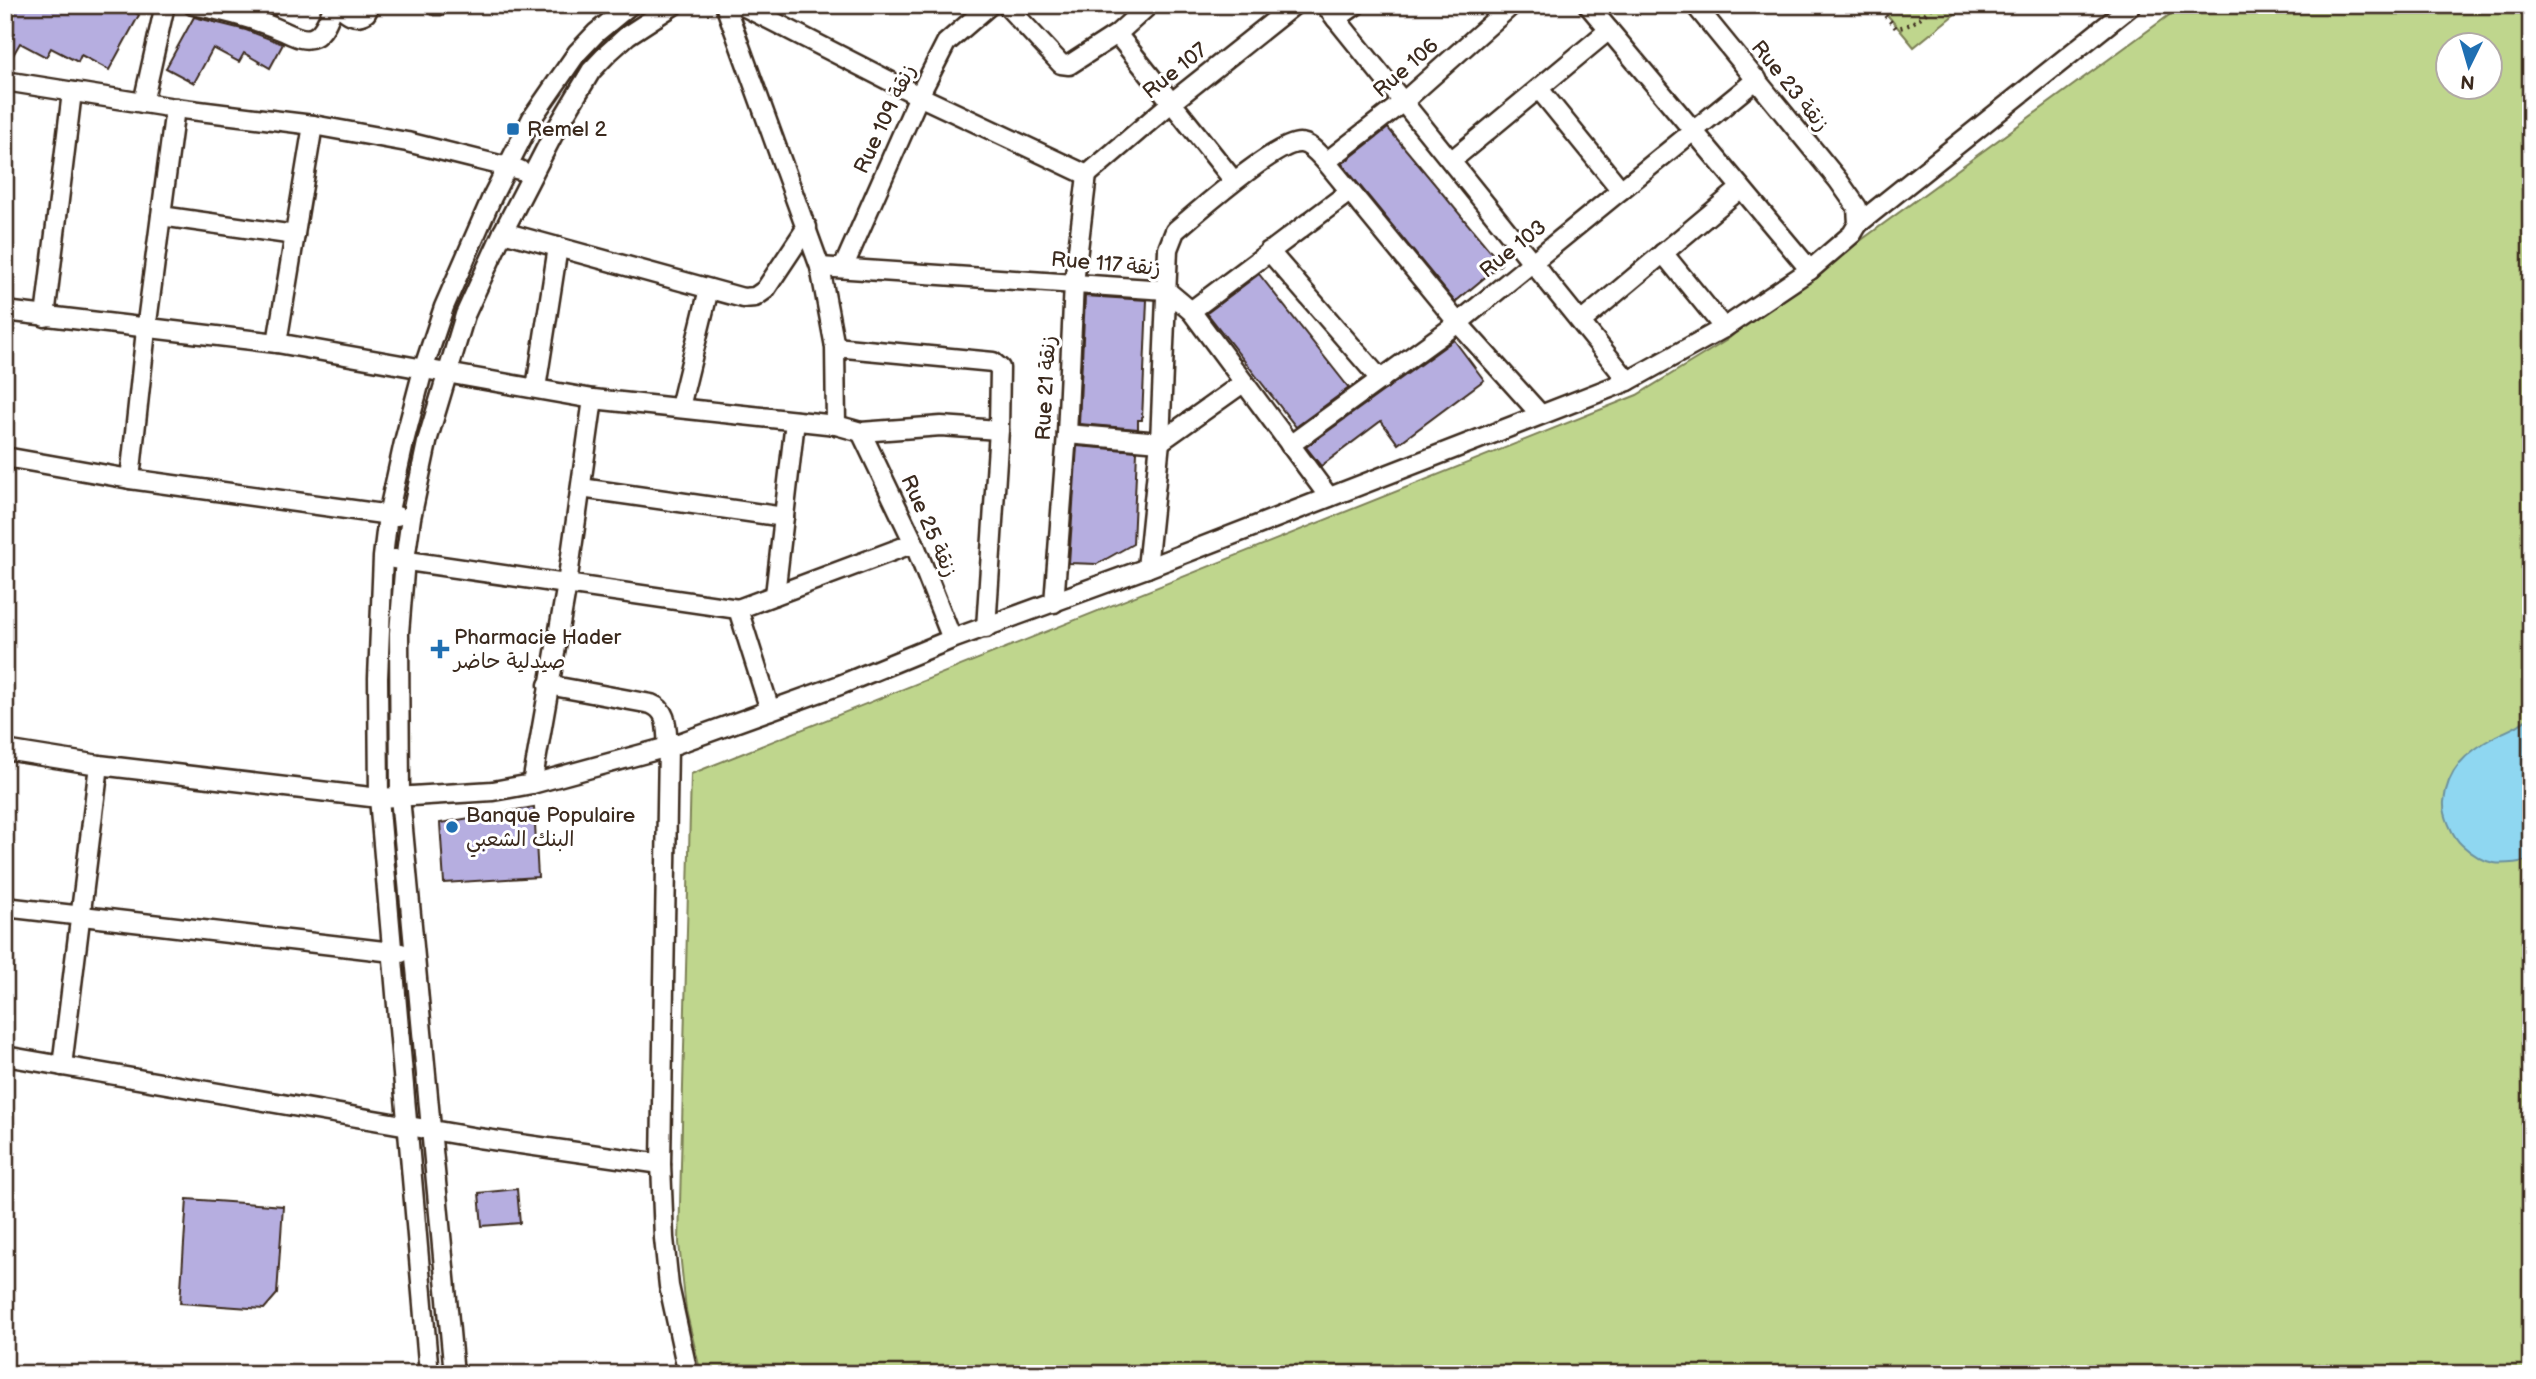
<svg xmlns="http://www.w3.org/2000/svg" width="2536" height="1379" font-family="'Balsamiq Sans','Playpen Sans Arabic',sans-serif">
<style>
.green{fill:#bfd68d;stroke:#7d8056;stroke-width:2;fill-rule:evenodd}
.water{fill:#8fd7f1;stroke:#6d929d;stroke-width:2}
.building{fill:#b6aee0;stroke:#3b2a1e;stroke-width:2}
.lines{fill:none;stroke-linecap:round;stroke-linejoin:round}
.minor-casing{stroke:#3b2a1e;stroke-width:23}
.path{stroke:#3b2a1e;stroke-width:4.5;stroke-dasharray:2 5;stroke-linecap:butt}
.minor{stroke:#fff;stroke-width:18}
.poi-dot{fill:#1f6fb2;stroke:#fff;stroke-width:2.5}
.labels{text-anchor:middle;dominant-baseline:central;stroke-width:6;stroke-linejoin:round;paint-order:stroke}
.street-label{font-size:21px;fill:#3b2a1e;stroke:#fff}
.poi-label{font-size:21px;fill:#3b2a1e;stroke:#fff;text-anchor:start}
</style>
<rect width="100%" height="100%" fill="#fff"/>
<filter id="ink" filterUnits="userSpaceOnUse"><feTurbulence type="fractalNoise" baseFrequency=".0143" numOctaves="2"/><feDisplacementMap in="SourceGraphic" scale="14" xChannelSelector="R" yChannelSelector="G"/><feConvolveMatrix kernelMatrix="1 2 1 2 8 2 1 2 1" color-interpolation-filters="sRGB"/></filter>
<g filter="url(#ink)">
<g class="green">
<polygon points="1879,5 1966,5 1914,47"/>
<path d="M2183,5h348v1369h-1830l-15,-64 -7,-67 12,-469 946,-379 90,-55 18,-15zM2448,46h42v42h-42z"/>
</g>
<path class="water" d="M2531,715v145c-31,6 -45,7 -69,-15 -10,-9 -19,-31 -18,-43 3,-33 23,-50 50,-65 13,-7 26,-10 37,-22z"/>
<g class="building">
<polygon points="5,5 122,5 139,15 109,70 81,55 78,62 51,48 46,57 20,43 5,69"/>
<polygon points="244,5 281,5 275,15"/>
<polygon points="194,17 246,30 283,44 270,68 244,53 239,62 213,48 194,83 166,68"/>
<polygon points="1388,128 1501,264 1455,302 1342,164"/>
<polygon points="1259,274 1349,388 1296,427 1207,313"/>
<polygon points="1085,296 1147,300 1142,420 1138,420 1138,429 1079,424"/>
<polygon points="1454,340 1484,380 1398,444 1381,421 1321,466 1306,447"/>
<polygon points="1077,446 1137,451 1133,544 1097,564 1069,563"/>
<polygon points="534,807 538,877 444,883 440,823"/>
<polygon points="517,1189 520,1223 482,1226 479,1193"/>
<polygon points="187,1199 283,1206 277,1294 264,1309 180,1303"/>
</g>
<g class="lines">
<g class="minor-casing">
<g id="minor">
<path d="M193,5c31,6 60,13 90,26 9,4 21,11 31,6 11,-5 16,-22 20,-32"/>
<path d="M338,5c9,8 16,15 28,8l4,-8"/>
<polyline points="436,5 439,5"/>
<polyline points="725,5 820,267 835,347 836,425"/>
<polyline points="741,5 919,96 1087,175"/>
<polyline points="1006,5 1061,64 1069,65 1117,34 1149,5"/>
<polyline points="1325,5 1628,381"/>
<polyline points="1588,5 1810,270"/>
<polyline points="1336,19 1356,5"/>
<polyline points="1117,34 1234,181"/>
<polyline points="5,81 175,108 313,125 407,142 520,170"/>
<polyline points="1539,89 1621,190"/>
<polyline points="143,103 165,5"/>
<polyline points="1451,161 1609,30"/>
<polyline points="1326,162 1403,102 1512,5"/>
<polyline points="1087,175 1171,103 1294,5"/>
<polyline points="161,216 295,235"/>
<polyline points="1858,224 2132,5"/>
<polyline points="503,232 743,298 755,297 765,290 807,227"/>
<polyline points="1269,251 1381,380"/>
<polyline points="1663,253 1724,328"/>
<polyline points="820,267 1166,290 1191,311 1329,497"/>
<polyline points="843,268 919,96 946,43 990,5"/>
<polyline points="5,311 277,343 593,399 836,425 861,432 941,426 999,430"/>
<polyline points="1191,311 1349,192"/>
<polyline points="45,317 72,92"/>
<polyline points="1581,322 1741,188"/>
<polyline points="277,343 313,125"/>
<polyline points="835,347 993,362 1000,368 999,430 986,628"/>
<polyline points="536,388 558,247"/>
<polyline points="680,407 709,289"/>
<polyline points="861,432 914,543 952,639"/>
<polyline points="1067,434 1160,442 1243,383"/>
<polyline points="1290,445 1458,323 1757,79"/>
<polyline points="5,457 130,479 397,516"/>
<polyline points="130,479 146,330 175,108"/>
<polyline points="581,488 784,517"/>
<polyline points="394,559 738,609 770,710"/>
<path d="M1147,568l13,-126 8,-193 7,-18c20,-17 101,-89 125,-88 10,0 19,12 26,19l132,161 82,91"/>
<polyline points="775,595 795,421"/>
<polyline points="1054,603 1067,434 1074,283 1087,175"/>
<polyline points="738,609 914,543"/>
<path d="M548,685l103,19c18,7 15,25 17,43l-7,417 3,74 5,48 19,88"/>
<polyline points="5,750 99,765 379,798 493,791 532,784 668,747 840,685 952,639 1147,568 1628,381 1724,328 1810,270 1852,234 1858,224 1857,207 1838,180 1695,5"/>
<polyline points="532,784 567,584 593,399"/>
<polyline points="5,907 401,953"/>
<polyline points="5,1056 478,1138 661,1164"/>
<polyline points="62,1066 99,765"/>
<polyline points="429,1374 379,798 378,678 383,557 388,515 405,438 423,370 444,307 492,197 532,118 577,53 596,33 630,5"/>
<polyline points="454,1374 400,797 399,633 405,560 411,518 428,438 465,315 503,232 554,133 591,71 608,53 628,35 674,5"/>
</g>
</g>
<path class="path" d="M1876,5l20,23c16,-1 27,-13 39,-23"/>
<use href="#minor" class="minor"/>
</g>
</g>
<g class="poi-dot">
<rect x="506" y="122" width="14" height="14" rx="3.5"/>
<path d="M436.5 638.5h7v7h7v7h-7v7h-7v-7h-7v-7h7z"/>
<circle cx="452" cy="827" r="7"/>
</g>
<g class="labels">
<g class="street-label">
<text transform="translate(1406 68) rotate(-41)">Rue 106</text>
<text transform="translate(1175 71) rotate(-39)">Rue 107</text>
<text transform="translate(1790 86) rotate(51)">Rue 23 زنقة</text>
<text transform="translate(885 119) rotate(-65)">Rue 109 زنقة</text>
<text transform="translate(1513 249) rotate(-39)">Rue 103</text>
<text transform="translate(1106 264) rotate(5)">Rue 117 زنقة</text>
<text transform="translate(1046 388) rotate(-87)">Rue 21 زنقة</text>
<text transform="translate(929 526) rotate(66)">Rue 25 زنقة</text>
</g>
<g class="poi-label">
<text x="527" y="129">Remel 2</text>
<text x="454" y="637">Pharmacie Hader<tspan x="454" dy="24">صيدلية حاضر</tspan></text>
<text x="466" y="815">Banque Populaire<tspan x="466" dy="24">البنك الشعبي</tspan></text>
</g>
</g>
<rect width="2536" height="1379" fill="none" stroke="#fff" stroke-width="28"/>
<rect x="14" y="14" width="2508" height="1351" fill="none" stroke="#3b2a1e" stroke-width="2.5" filter="url(#ink)"/>
<g transform="translate(2469 66) rotate(185)"><circle r="33" fill="#ffffff" stroke="#b1aaa5" stroke-width="2"/>
<path d="M0-5L12 26L0 18L-12 26Z" fill="#1f6fb2"/>
<text y="-10" font-size="19" font-weight="bold" text-anchor="middle" fill="#3b2a1e">N</text>
</g>
</svg>
